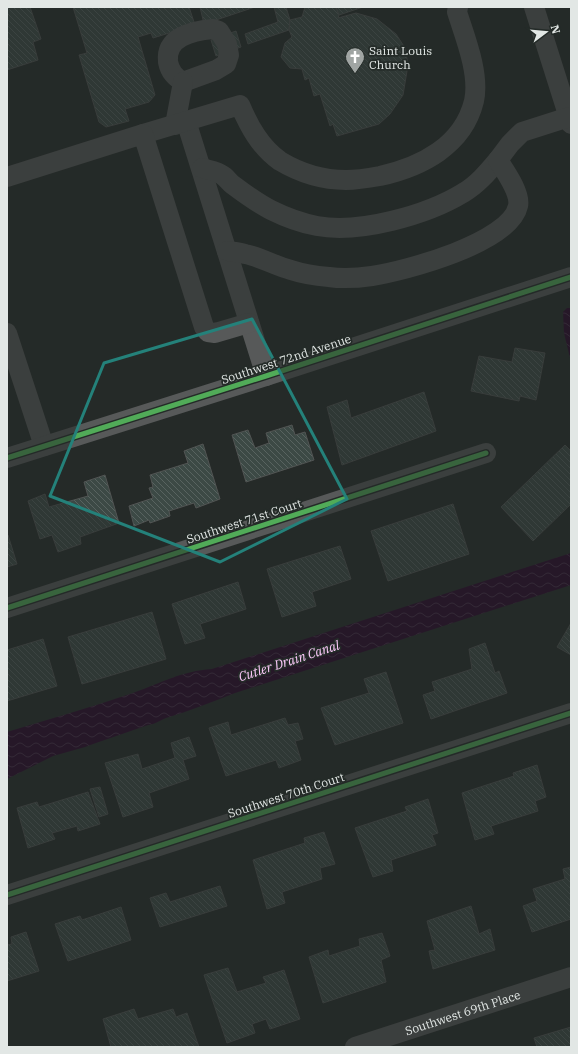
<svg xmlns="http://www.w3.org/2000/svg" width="578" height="1054" font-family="'IBM Plex Serif',serif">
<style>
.water{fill:url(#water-waves)}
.building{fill:url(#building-back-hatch);stroke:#515453}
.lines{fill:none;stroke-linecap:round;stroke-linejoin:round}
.minor{stroke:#575959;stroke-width:20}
.cycleway-casing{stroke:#242b28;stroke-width:8}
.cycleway{stroke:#51ab58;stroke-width:5}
.marked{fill:none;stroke:#24817a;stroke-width:3;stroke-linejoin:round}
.labels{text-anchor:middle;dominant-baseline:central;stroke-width:3.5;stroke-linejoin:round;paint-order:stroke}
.poi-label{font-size:12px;fill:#e2e7e5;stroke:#242b28;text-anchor:start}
.street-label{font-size:12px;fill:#e2e7e5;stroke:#242b28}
.water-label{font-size:13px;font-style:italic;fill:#fdcafb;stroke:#242b28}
</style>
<defs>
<pattern id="water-waves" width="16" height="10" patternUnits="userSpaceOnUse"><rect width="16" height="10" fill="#280429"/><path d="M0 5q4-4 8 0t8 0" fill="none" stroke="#472948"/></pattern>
<pattern id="building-back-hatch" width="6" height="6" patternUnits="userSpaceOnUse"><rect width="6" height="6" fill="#3c4945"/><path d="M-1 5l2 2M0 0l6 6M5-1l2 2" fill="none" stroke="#586360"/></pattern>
</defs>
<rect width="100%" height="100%" fill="#252a28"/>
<g class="water">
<polygon points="567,308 571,308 571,362 564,333 563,312"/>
<path d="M571,553v32l-336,108c-23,9 -46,18 -69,25 -7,3 -11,6 -18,7l-55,19 -8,3 -32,9 -46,23v-47c42,-13 85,-25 126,-39 28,-10 49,-22 79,-24z"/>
</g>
<g class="building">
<polygon points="7,7 30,7 41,39 33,42 38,60 7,70"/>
<polygon points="73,7 189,7 195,25 153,38 151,33 138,37 155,95 149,102 125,109 129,121 106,127 99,122 79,55 87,53"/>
<polygon points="200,7 255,7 204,24"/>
<polygon points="274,7 286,7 290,20 289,30 248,44 245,34 278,22"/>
<polygon points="305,7 336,7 339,15 338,18 356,13 377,19 396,34 405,48 408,65 403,95 390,114 379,124 337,136 333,124 330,126 320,94 314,96 309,78 305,80 302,69 290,68 281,57 285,43 292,37 289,30 290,20 302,17"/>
<polygon points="336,7 363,7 339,15"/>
<polygon points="236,31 241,47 216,56 211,40"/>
<polygon points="515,348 545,353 536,400 520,396 519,401 471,391 479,356 512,362"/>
<polygon points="424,392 436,431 342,465 327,407 347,400 351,418"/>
<polygon points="292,425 295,435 305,432 314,460 246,482 232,435 248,430 255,448 269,443 266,433"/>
<polygon points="203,444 220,499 196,508 194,503 169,511 170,516 150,523 149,520 134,526 129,506 153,498 149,488 153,487 150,475 188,463 184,451"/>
<polygon points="565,445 571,451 571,504 533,541 501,507"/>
<polygon points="105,475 119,523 80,537 81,544 58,552 52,535 40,539 28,501 45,494 49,507 88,496 84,482"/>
<polygon points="453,504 469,554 388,581 371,531"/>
<polygon points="8,535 17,564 7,567 7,536"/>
<polygon points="340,546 351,579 312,592 316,606 282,617 267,569"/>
<polygon points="238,582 246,609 200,624 205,638 185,644 172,604"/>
<polygon points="152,612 166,659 82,684 68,637"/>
<polygon points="571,623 571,655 557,647"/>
<polygon points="43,639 57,686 7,701 7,650"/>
<polygon points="485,643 495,673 499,671 507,693 431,719 423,695 435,691 432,682 472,669 469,649"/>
<polygon points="386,672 403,723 335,745 321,708 369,693 364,679"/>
<polygon points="285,718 288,725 298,723 303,739 295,741 301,760 279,768 276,760 226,776 209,728 228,722 231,735"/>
<polygon points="189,737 196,756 183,760 189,779 149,793 153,807 123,817 105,763 138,754 142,769 175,758 171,743"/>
<polygon points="537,765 546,797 535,801 538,811 491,826 494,834 475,840 462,793 514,776 513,773"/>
<polygon points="100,787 108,814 99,817 90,789"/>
<polygon points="88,792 100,824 78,831 77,826 52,833 55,839 28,848 17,808 37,802 39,807"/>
<polygon points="428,799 438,833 432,835 436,845 391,860 393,871 373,877 355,828 407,811 405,807"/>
<polygon points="324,832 335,864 320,868 322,879 282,892 285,903 267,909 253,860 305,843 304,838"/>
<polygon points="571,867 571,919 532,932 523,906 537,901 533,889 565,879 563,869"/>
<polygon points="220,886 227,906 160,927 150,898 166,893 170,902"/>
<polygon points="471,906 479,934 490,929 495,950 433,969 429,951 435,950 427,921"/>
<polygon points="121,907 131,940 68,961 55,924 80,916 82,920"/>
<polygon points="26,932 39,971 7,981 7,945 12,944 11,937"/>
<polygon points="382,933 390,956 381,960 386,982 323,1003 309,957 328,950 329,956 360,946 359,939"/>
<polygon points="228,968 237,992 266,983 263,977 284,970 300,1019 270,1029 266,1019 252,1024 255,1033 227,1043 204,975"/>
<polygon points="134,1009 138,1019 173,1009 176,1017 187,1013 199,1047 111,1047 103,1019"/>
<polygon points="571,1027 571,1047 537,1047 534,1038"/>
</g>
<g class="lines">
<g class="minor">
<polyline points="534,7 571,124"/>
<path d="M213,29l6,2 8,13 2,11 -3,9 -10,6 -33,12c-8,-5 -13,-10 -15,-20 -3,-25 24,-31 45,-33z"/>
<polyline points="186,121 266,376"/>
<polyline points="175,125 183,82"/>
<path d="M143,134l97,-29c9,21 20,42 40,56 20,12 43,19 66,19 12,0 23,-2 34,-4 41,-9 83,-30 94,-75 6,-27 -9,-64 -17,-89l1,-5"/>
<path d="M202,168c6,2 15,3 20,7 4,2 7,7 11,10 12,9 24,18 38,25 14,7 30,13 46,16 42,8 110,-11 146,-33 14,-8 25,-21 35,-33"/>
<polyline points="7,177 143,134 204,327 208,332 215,333 249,323"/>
<path d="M227,251c6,1 12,1 18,3 16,3 30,12 46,16 12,4 26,6 38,7 14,2 29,1 43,-1 33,-5 138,-33 146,-70 3,-13 -13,-35 -20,-46l12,-16 12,-12 47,-15"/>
<polyline points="7,333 44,446"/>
<polyline points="7,458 266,376 571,277"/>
<polyline points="7,608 486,453"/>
<polyline points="7,895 571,713"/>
<path id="s1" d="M355,1047l216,-70"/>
</g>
<g class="cycleway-casing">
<g id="cycleway">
<polyline points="7,458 266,376 571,277"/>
<polyline points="7,608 486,453"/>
<polyline points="7,895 571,713"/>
</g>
</g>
<use href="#cycleway" class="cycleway"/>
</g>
<path d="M0 0H578V1054H0ZM252,319l95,180 -127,63 -170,-66 54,-133z" fill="#252a28" fill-opacity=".55" fill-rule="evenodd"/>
<path class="marked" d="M252,319l95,180 -127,63 -170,-66 54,-133z"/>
<defs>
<g id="church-pin" transform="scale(1)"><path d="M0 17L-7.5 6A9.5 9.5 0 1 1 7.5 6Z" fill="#a0a5a3" stroke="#242b28"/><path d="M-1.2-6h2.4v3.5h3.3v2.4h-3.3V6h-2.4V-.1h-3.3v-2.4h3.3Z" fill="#fff"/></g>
</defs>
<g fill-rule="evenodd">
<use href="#church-pin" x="355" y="57"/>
</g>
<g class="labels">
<g class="poi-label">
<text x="369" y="50">Saint Louis<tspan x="369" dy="14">Church</tspan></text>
</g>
<g class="street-label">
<text transform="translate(286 359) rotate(-18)">Southwest 72nd Avenue</text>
<text transform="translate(244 521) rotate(-18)">Southwest 71st Court</text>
<text transform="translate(286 795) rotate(-18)">Southwest 70th Court</text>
<text stroke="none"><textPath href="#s1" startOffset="113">Southwest 69th Place</textPath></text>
</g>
<g class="water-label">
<text transform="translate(289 661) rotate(-18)">Cutler Drain Canal</text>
</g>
</g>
<rect width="578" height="1054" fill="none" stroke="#e2e7e5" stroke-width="16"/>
<g transform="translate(546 32) rotate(74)" stroke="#242b28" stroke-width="3" paint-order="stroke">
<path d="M0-3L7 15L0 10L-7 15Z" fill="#e2e7e5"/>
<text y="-6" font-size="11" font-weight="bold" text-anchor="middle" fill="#e2e7e5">N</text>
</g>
</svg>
